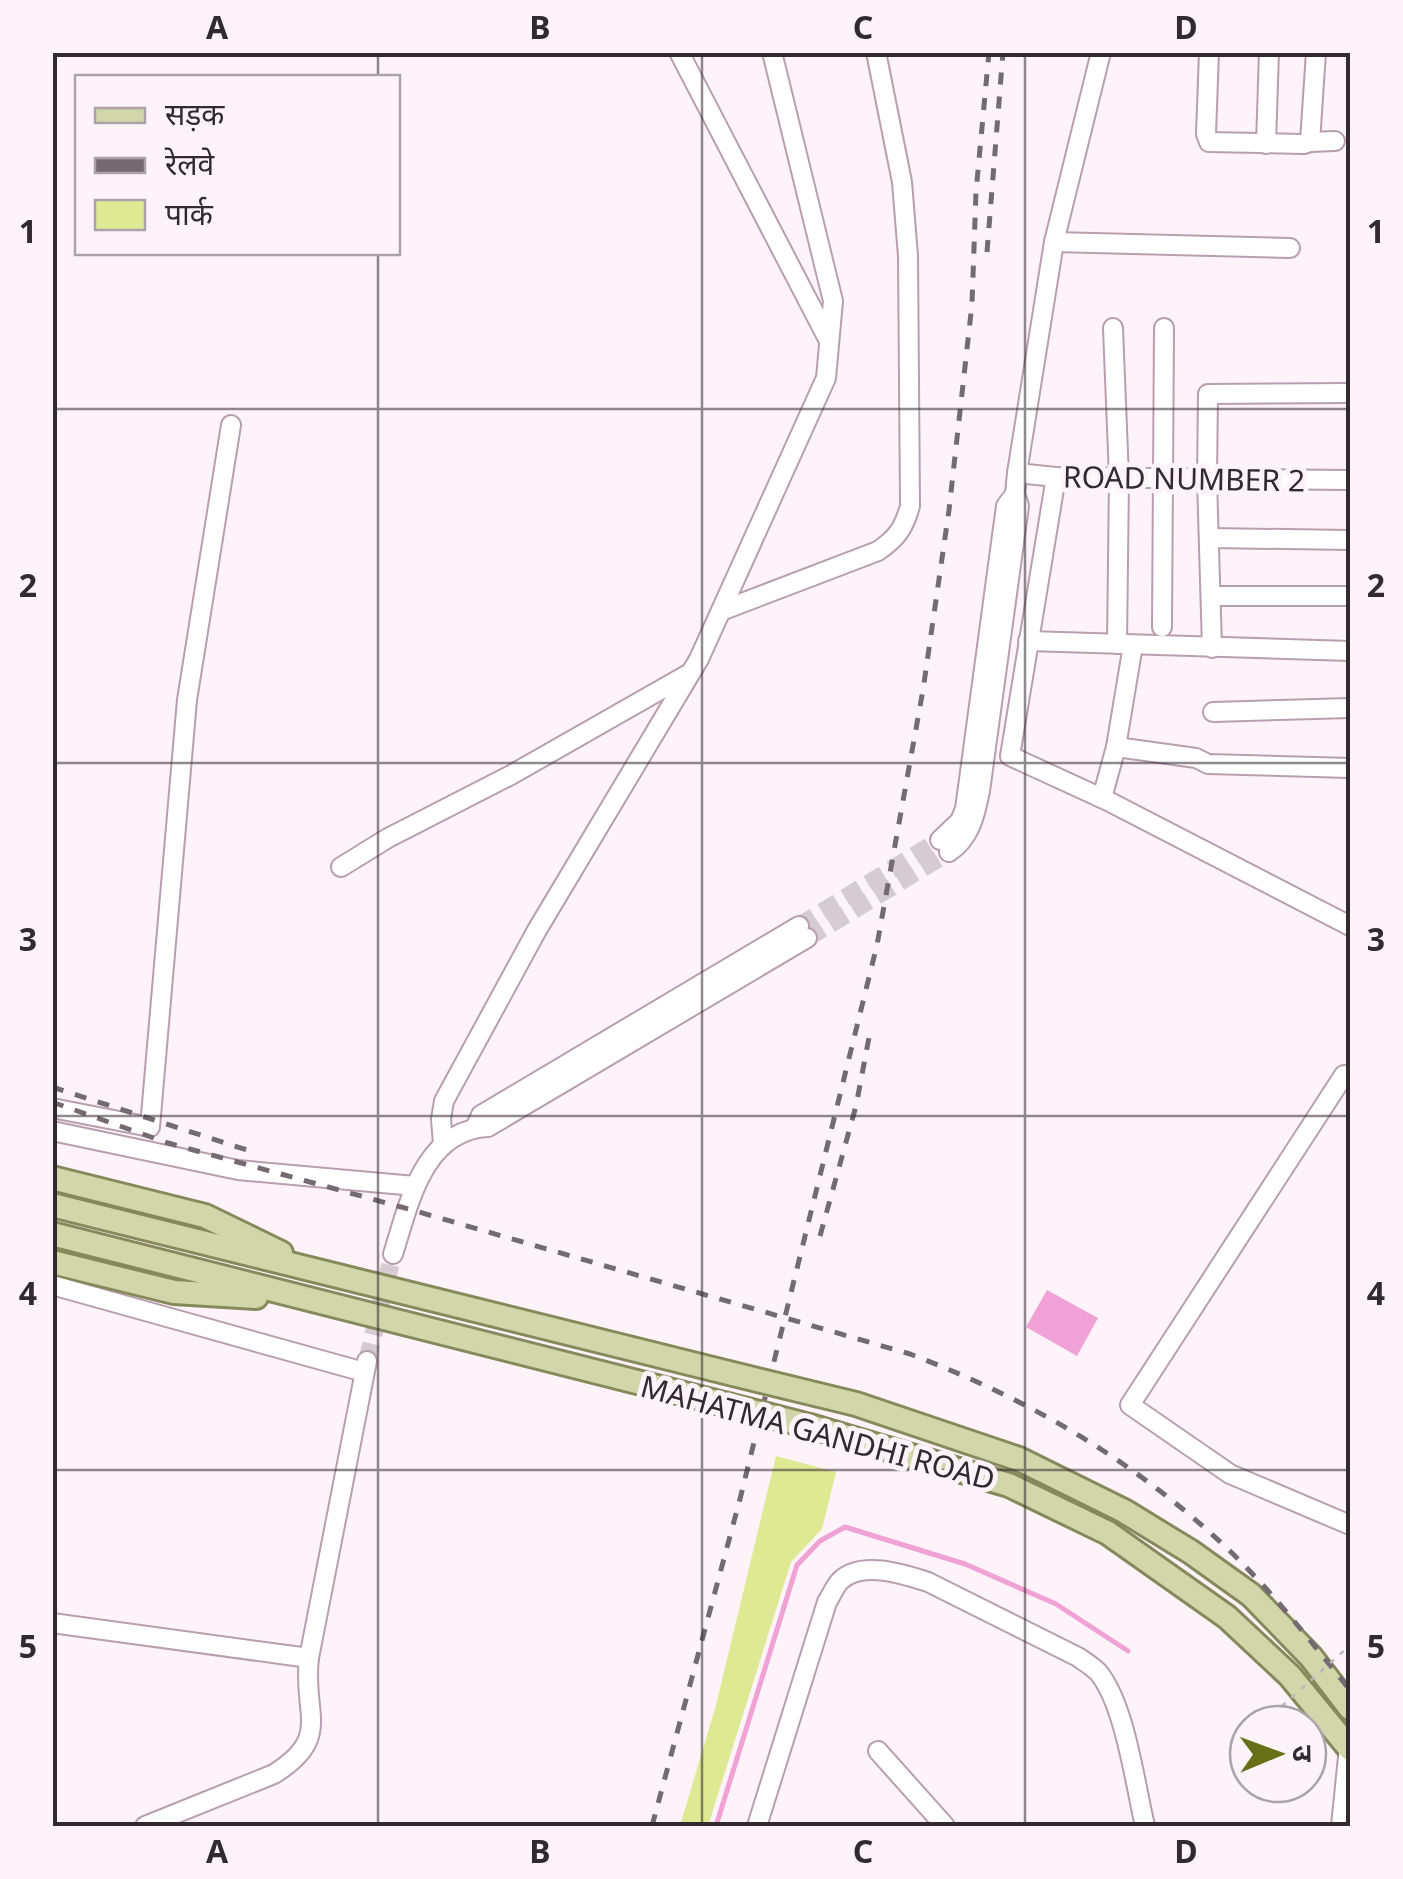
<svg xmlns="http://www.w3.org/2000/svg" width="1403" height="1879" font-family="'Noto Sans','Noto Sans Devanagari',sans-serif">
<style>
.green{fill:#dde993}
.water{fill:#f0a1d5}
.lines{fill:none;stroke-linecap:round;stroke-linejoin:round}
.stream{stroke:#f0a1d5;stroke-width:5}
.minor-tunnel{stroke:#d6cbd1;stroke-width:18;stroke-dasharray:18 9;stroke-linecap:butt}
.minor-casing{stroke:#b89faf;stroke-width:22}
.major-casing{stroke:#86895b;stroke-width:28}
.path{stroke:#c0b5bc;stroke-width:2.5;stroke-dasharray:5 8;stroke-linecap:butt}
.minor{stroke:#fff;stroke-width:18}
.major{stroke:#d1d7ab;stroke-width:22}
.rail{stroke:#756a71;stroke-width:5;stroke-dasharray:12 12;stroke-linecap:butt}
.major-bridge-casing{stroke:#86895b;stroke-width:28;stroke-linecap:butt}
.path-bridge{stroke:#c0b5bc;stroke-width:2.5;stroke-dasharray:5 8;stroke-linecap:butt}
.major-bridge{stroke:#d1d7ab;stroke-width:22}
.grid{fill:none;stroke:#33292f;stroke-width:2.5;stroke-opacity:0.55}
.labels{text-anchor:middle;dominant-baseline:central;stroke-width:10;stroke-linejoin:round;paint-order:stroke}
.street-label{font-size:30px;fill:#33292f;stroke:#fff3fa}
.neatline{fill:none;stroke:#33292f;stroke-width:4}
.grid-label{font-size:32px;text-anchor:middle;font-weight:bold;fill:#33292f}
</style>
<rect width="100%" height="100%" fill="#fff3fa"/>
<polygon class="green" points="776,1456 836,1472 822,1529 791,1562 708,1826 680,1826 716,1705"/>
<polygon class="water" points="1047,1290 1098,1318 1077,1356 1026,1327"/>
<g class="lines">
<polyline class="stream" points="716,1826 797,1565 820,1541 845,1527 965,1564 1056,1604 1128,1651"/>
<g class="minor-tunnel">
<polyline points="799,926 940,840"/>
<polyline points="807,938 949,852"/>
<polyline points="367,1361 393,1254"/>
</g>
<g class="minor-casing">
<g id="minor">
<polyline points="679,52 829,341"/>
<polyline points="1209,52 1206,134 1209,142 1304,144 1310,142 1335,141"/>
<polyline points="1310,142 1316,52"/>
<polyline points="1266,144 1269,52"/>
<polyline points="1054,242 1290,248"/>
<polyline points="1113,328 1119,478 1117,644"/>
<polyline points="1017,473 1056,477 1350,480"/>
<polyline points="1056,477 1010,756 1108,801 1350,926"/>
<polyline points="1209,538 1350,540"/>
<polyline points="1211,596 1350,596"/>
<path d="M721,611l157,-60c19,-13 26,-23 32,-45l-2,-250 -6,-74 -26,-130"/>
<polyline points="1162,627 1164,328"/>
<polyline points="1028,641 1350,651"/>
<polyline points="1212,648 1207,479 1208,394 1350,393"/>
<polyline points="1213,712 1350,708"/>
<polyline points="1116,747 1196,758 1208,764 1350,768"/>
<polyline points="1102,798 1116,747 1133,645"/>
<polyline points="940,840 960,821 965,809 1006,506 1015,494"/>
<path d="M949,852c21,-14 26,-36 31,-61l39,-285 -4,-12 2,-21 37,-231 47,-190"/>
<polyline points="341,867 388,838 511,775 690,673"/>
<polyline points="1344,1075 1130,1405 1230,1474 1350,1525"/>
<polyline points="52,1108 150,1127 187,700 231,425"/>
<polyline points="475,1128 481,1115 799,926"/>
<polyline points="52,1131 238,1170 415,1186"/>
<polyline points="443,1144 441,1119 444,1101 537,930 699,659 826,378 833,301 772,52"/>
<path d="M393,1254c16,-50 30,-124 95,-127l319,-189"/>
<polyline points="52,1285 364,1372"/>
<polyline points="52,1623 309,1658"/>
<polyline points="878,1751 945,1826"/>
<path d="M145,1826l129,-52c59,-37 28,-60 35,-116l58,-297"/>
<path d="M757,1826l70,-224c4,-6 8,-16 13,-21 21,-21 63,-7 88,1l150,75c7,5 14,9 20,15 27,32 37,112 47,154"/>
<polyline points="1341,1826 1349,1747"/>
</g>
</g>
<g class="major-casing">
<g id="major">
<polyline points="52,1178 205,1216 281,1253"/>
<polyline points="52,1205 733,1374"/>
<polyline points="52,1234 728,1405"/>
<polyline points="52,1262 174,1292 256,1297"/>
<polyline points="819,1395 856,1404 1019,1459 1124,1511 1191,1552 1251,1595 1311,1657 1350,1708"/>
<polyline points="810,1426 1009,1485 1108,1533 1227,1617 1290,1676 1350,1749"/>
</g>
</g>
<g class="path">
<polyline points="1347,1648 1350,1653"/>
<polyline points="1272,1715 1281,1724"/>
</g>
<use href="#minor" class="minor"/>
<use href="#major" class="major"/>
<g class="rail">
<polyline points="987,252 1003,52"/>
<polyline points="52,1087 247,1150"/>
<path d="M52,1102l116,41 244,67 498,144c121,46 227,108 321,198 44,43 81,91 119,138"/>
<polyline points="820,1236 856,1106 871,1027"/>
<polyline points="652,1826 740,1499 877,945 923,690 949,510 972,304 976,192 989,52"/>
</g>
<g class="major-bridge-casing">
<g id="major-bridge">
<polyline points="733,1374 819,1395"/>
<polyline points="728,1405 810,1426"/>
</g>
</g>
<polyline class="path-bridge" points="1272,1715 1347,1648"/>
<use href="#major-bridge" class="major-bridge"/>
</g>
<path class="grid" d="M378,52v26M702,52v1774M1025,52v1774M378,252v1574M52,409h1298M52,763h1298M52,1116h1298M52,1470h1298"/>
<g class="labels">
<g class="street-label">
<text transform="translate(1184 478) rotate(1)">ROAD NUMBER 2</text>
<text transform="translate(818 1432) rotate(15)">MAHATMA GANDHI ROAD</text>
</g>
</g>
<rect width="1403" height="1879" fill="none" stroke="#fff3fa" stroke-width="110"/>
<rect x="75" y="75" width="325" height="180" fill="#fff3fa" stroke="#ada2a9" stroke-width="2.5"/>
<rect x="95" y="108" width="50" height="15" fill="#d1d7ab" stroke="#ada2a9" stroke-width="2.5"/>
<text x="165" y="125" font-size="30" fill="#33292f">सड़क</text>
<rect x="95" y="158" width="50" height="15" fill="#756a71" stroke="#ada2a9" stroke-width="2.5"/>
<text x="165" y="175" font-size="30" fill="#33292f">रेलवे</text>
<rect x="95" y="200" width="50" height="30" fill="#dde993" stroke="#ada2a9" stroke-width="2.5"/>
<text x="165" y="225" font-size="30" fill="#33292f">पार्क</text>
<g transform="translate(1278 1754) rotate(89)"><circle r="48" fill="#fff3fa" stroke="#ada2a9" stroke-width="2.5"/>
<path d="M0-8L18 38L0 25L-18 38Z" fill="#676f17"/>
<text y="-15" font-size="28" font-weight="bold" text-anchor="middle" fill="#33292f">उ</text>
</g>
<rect x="55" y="55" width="1293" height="1769" class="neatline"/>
<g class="grid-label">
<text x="217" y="39">A</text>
<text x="540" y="39">B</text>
<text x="863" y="39">C</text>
<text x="1186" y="39">D</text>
<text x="28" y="243">1</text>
<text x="1376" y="243">1</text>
<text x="28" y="597">2</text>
<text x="1376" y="597">2</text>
<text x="28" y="951">3</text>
<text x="1376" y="951">3</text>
<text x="28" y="1305">4</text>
<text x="1376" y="1305">4</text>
<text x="28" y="1658">5</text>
<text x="1376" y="1658">5</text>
<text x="217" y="1863">A</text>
<text x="540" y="1863">B</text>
<text x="863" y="1863">C</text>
<text x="1186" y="1863">D</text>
</g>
</svg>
